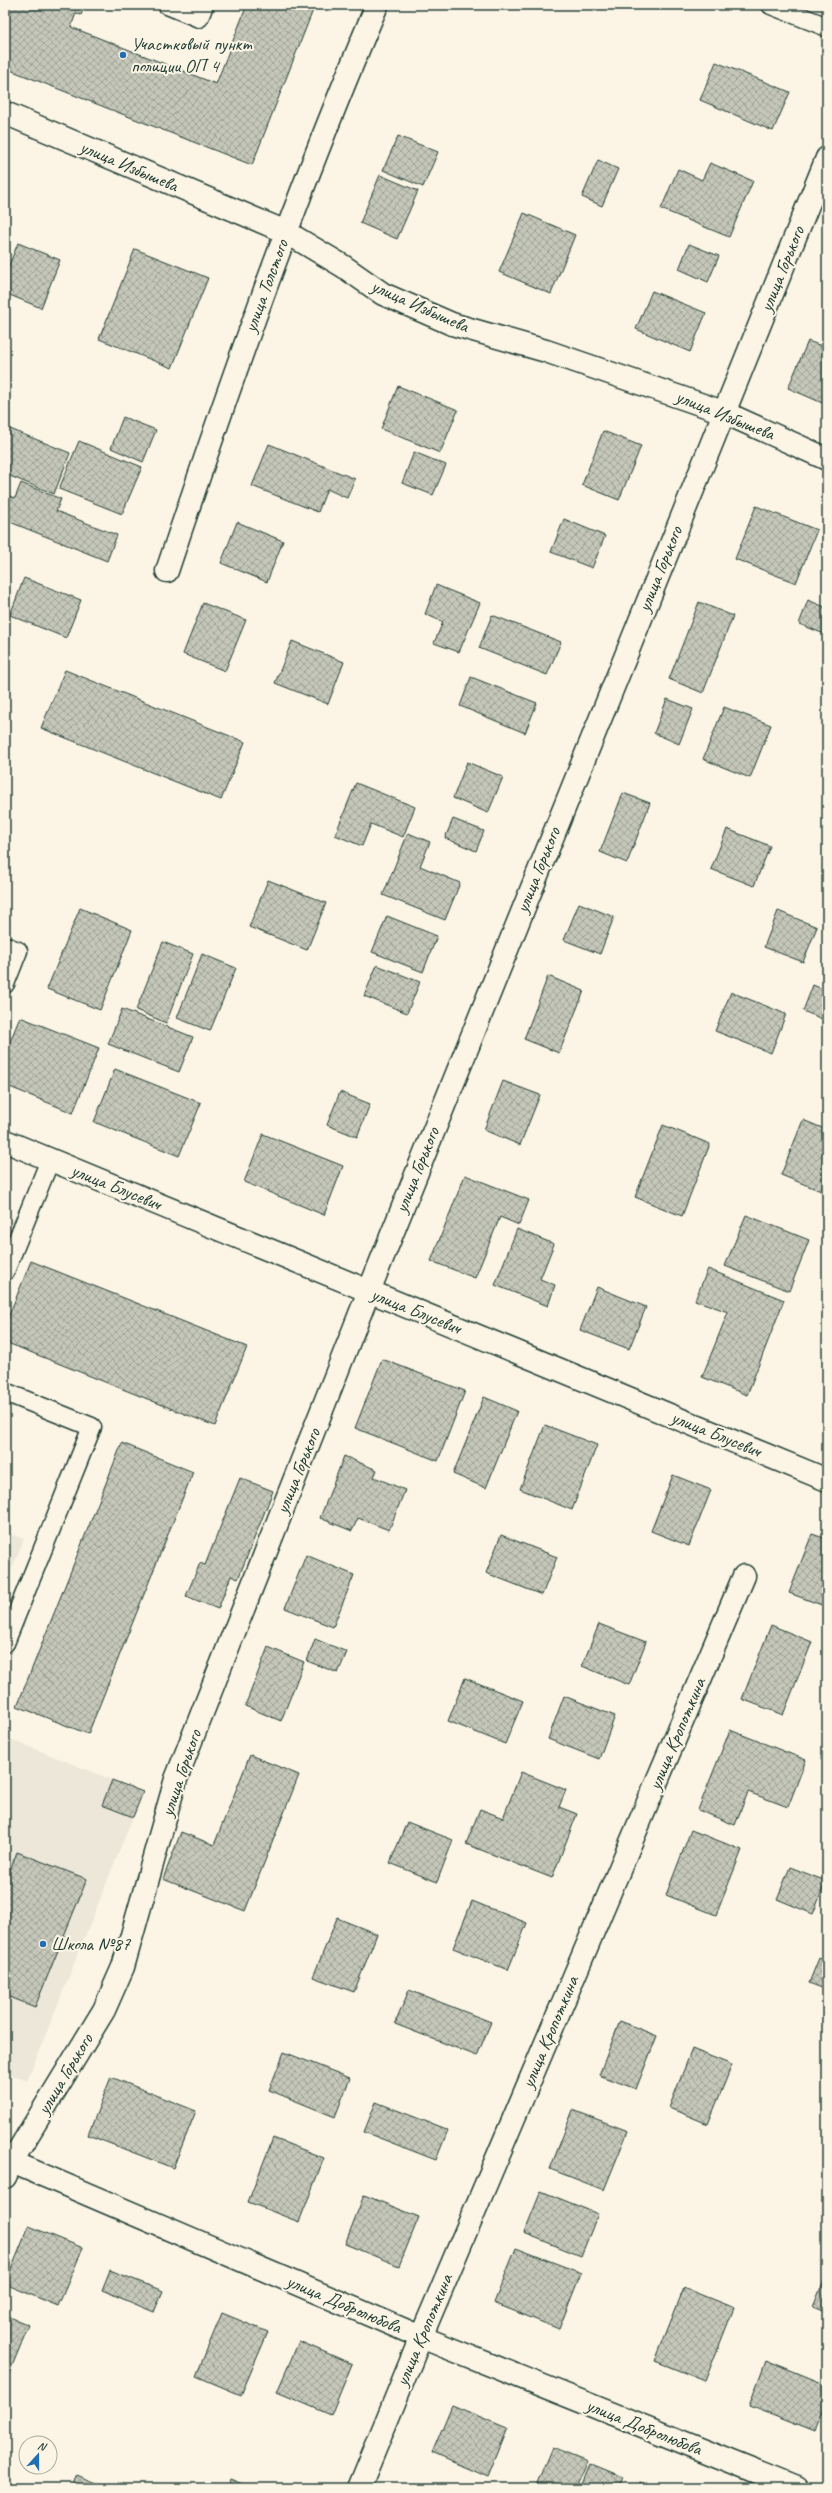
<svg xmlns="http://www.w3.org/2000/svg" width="832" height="2493" font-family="Caveat,sans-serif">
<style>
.built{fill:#ece7d8}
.building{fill:url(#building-cross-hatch);stroke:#1f3d34}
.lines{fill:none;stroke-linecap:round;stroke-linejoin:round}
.lane-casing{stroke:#1f3d34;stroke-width:21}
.street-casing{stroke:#1f3d34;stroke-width:25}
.secondary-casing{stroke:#1f3d34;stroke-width:25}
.lane{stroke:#fcf5e5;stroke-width:18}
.street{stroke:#fcf5e5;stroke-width:22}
.secondary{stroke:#fcf5e5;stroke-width:22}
.poi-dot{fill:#1f6fb2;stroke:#fcf5e5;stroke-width:1.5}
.labels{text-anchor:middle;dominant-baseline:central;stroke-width:4;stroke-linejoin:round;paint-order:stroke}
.poi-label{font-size:19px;fill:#1f3d34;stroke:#fcf5e5;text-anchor:start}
.street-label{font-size:19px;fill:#1f3d34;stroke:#fcf5e5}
</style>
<defs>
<pattern id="building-cross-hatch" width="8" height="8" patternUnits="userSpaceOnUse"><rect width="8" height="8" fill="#c5c7b9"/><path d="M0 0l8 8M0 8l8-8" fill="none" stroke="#9fa397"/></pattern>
</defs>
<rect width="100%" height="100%" fill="#fcf5e5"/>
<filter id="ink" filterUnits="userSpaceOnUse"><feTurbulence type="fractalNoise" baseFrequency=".025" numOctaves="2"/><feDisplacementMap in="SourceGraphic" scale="8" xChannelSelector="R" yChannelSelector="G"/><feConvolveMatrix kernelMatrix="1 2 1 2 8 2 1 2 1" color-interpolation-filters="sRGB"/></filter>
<g filter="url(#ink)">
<g class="built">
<polygon points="5,1532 24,1539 5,1586"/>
<polygon points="5,1737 143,1792 27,2081 5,2072"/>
</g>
<g class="building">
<polygon points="10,5 85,5 81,15 76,13 71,27 216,84 247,5 315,5 252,165 5,68 5,18"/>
<polygon points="716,62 790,92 773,131 700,100"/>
<polygon points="398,136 438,152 423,187 383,170"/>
<polygon points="598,160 618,169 602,206 582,197"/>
<polygon points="710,163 753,181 729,237 661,209 678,169 702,180"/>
<polygon points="380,175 418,191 397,239 360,223"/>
<polygon points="524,213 575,235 551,294 499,272"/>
<polygon points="18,243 60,260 41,308 5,293 5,275"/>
<polygon points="689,244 719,256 708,282 679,269"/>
<polygon points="135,249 208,278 172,368 99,339"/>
<polygon points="652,291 706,313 690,352 636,329"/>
<polygon points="808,341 827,348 827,405 788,388"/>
<polygon points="398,386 458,410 440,453 381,429"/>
<polygon points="123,417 156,430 143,462 111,448"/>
<polygon points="5,427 70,453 54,494 5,474"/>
<polygon points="603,431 641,446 619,500 582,485"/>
<polygon points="79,441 142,467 122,514 59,489"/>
<polygon points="269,444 355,479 347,498 327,489 318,512 252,486"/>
<polygon points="414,452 446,465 433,495 402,483"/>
<polygon points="21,483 61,499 56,511 117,535 107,561 5,520 5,495 15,498"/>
<polygon points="756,506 817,530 796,583 735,559"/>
<polygon points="564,519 605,536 592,568 551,552"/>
<polygon points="237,522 283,541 267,582 221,563"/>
<polygon points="24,578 81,600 66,638 10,615"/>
<polygon points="436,585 480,603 459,652 434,643 443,622 425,614"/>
<polygon points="808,600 827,608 827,635 799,624"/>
<polygon points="699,602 733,616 703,693 669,679"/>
<polygon points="203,603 246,620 225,671 183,654"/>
<polygon points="492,615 561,642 547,675 479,648"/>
<polygon points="292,641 344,662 328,704 275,683"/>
<polygon points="65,670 245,742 221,800 41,728"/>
<polygon points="471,677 537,703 525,733 460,706"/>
<polygon points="667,699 693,709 679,744 654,733"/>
<polygon points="724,707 771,725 750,778 703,759"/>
<polygon points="467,762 503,777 488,813 453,798"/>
<polygon points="356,783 415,807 403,837 371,824 362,846 335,835"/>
<polygon points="623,793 650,803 627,863 600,852"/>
<polygon points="453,819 484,831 476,851 445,838"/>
<polygon points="727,829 770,846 754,886 711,869"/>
<polygon points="408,833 430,842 420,866 460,883 445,920 383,895"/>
<polygon points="268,880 326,903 307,950 249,927"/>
<polygon points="579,903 614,917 600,954 564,940"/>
<polygon points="80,908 132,930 100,1010 47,989"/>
<polygon points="778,911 817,927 803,962 764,947"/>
<polygon points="387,916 437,936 423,972 372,952"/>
<polygon points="163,942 193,954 166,1023 136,1010"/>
<polygon points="202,954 236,968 210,1031 177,1018"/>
<polygon points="377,965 420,982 407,1013 364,996"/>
<polygon points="548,976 584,991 559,1053 524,1039"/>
<polygon points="813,985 827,991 827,1021 803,1011"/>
<polygon points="731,992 786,1014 771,1053 715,1031"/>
<polygon points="122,1009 193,1037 179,1072 108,1044"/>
<polygon points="20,1017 99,1048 73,1113 5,1085 5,1054"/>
<polygon points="115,1069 201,1103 179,1156 94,1122"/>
<polygon points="503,1081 540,1095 520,1145 484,1130"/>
<polygon points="340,1092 370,1104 357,1137 327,1125"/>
<polygon points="803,1120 827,1130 826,1193 781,1175"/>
<polygon points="663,1125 710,1144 682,1216 635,1197"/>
<polygon points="263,1134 343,1166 324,1215 244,1182"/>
<polygon points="465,1175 529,1200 519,1225 500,1217 475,1278 431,1261"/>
<polygon points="746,1215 809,1240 789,1291 725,1266"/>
<polygon points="517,1229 554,1244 540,1279 555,1285 548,1306 495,1285"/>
<polygon points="31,1261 247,1347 215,1426 5,1342 5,1325"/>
<polygon points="708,1269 784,1300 747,1395 702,1377 728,1312 695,1300"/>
<polygon points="597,1287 646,1307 629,1349 580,1330"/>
<polygon points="382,1359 465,1391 438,1461 355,1428"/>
<polygon points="484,1397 517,1411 486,1488 453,1474"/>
<polygon points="545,1425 597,1445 572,1510 520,1489"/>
<polygon points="122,1443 193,1472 88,1734 17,1706"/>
<polygon points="344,1456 377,1470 374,1477 405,1490 389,1530 358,1518 352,1531 320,1518"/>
<polygon points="673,1475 711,1490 689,1546 651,1531"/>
<polygon points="240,1478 273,1491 238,1579 231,1576 218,1609 186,1596 200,1563 205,1565"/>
<polygon points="812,1534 827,1539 827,1607 789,1593"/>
<polygon points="501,1535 557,1557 542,1595 486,1573"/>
<polygon points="306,1555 354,1575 333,1627 285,1608"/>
<polygon points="599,1624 646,1642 629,1685 582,1666"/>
<polygon points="771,1625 812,1642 783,1715 742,1699"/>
<polygon points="315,1639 347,1652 338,1673 307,1661"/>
<polygon points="268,1647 304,1662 281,1721 245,1706"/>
<polygon points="465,1678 523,1701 505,1744 448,1721"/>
<polygon points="564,1696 615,1716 599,1759 548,1739"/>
<polygon points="730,1730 806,1760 788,1807 748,1792 735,1825 698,1810"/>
<polygon points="250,1755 299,1775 245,1911 163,1879 181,1832 214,1845"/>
<polygon points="521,1772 566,1790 559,1807 577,1814 552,1878 466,1844 480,1809 503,1818"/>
<polygon points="112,1780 143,1792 133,1817 102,1805"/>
<polygon points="407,1822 453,1840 437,1882 390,1863"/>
<polygon points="691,1830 742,1850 716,1915 666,1895"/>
<polygon points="17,1852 87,1879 35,2007 5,1995 5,1883"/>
<polygon points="790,1867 826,1881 813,1914 777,1899"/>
<polygon points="472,1901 527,1923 508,1970 453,1948"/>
<polygon points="337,1918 377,1934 354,1992 313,1977"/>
<polygon points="819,1958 827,1962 827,1990 809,1983"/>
<polygon points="409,1990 491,2022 477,2056 395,2024"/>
<polygon points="620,2021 657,2036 636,2089 599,2075"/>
<polygon points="692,2049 732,2065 708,2124 669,2108"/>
<polygon points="284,2052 350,2078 335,2117 269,2090"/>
<polygon points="111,2077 196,2111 173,2168 88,2135"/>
<polygon points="376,2102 448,2130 436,2160 364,2132"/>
<polygon points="573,2110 628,2131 604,2190 550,2169"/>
<polygon points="273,2138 324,2158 299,2222 248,2202"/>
<polygon points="541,2191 598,2214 581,2256 524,2233"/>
<polygon points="364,2195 419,2217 399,2266 345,2244"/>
<polygon points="29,2226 83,2248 58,2306 5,2284"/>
<polygon points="516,2248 581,2273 559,2329 494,2303"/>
<polygon points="110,2270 163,2291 154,2312 102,2290"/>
<polygon points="827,2273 827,2313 813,2307"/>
<polygon points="684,2288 734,2308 705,2381 655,2361"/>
<polygon points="222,2313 268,2332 241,2395 196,2376"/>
<polygon points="5,2315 29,2325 5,2383"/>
<polygon points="299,2341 352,2364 331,2415 277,2392"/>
<polygon points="766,2360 827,2385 827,2403 815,2432 749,2406"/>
<polygon points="452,2405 507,2428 487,2477 432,2453"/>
<polygon points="552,2447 587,2461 575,2488 535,2488"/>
<polygon points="589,2464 623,2478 619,2488 579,2488"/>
<polygon points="77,2475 107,2488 71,2488"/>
<polygon points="230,2479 252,2488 226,2488"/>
<polygon points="640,2482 653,2488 637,2488"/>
</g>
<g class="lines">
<g class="lane-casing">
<g id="lane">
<polyline points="167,5 199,18 204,5"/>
<polyline points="771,5 827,27"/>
<polyline points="5,946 18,951 5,984"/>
<polyline points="5,1271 50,1160"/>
<polyline points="5,1392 92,1427 5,1643"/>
</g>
</g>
<g class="street-casing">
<g id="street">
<polyline points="5,113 286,232 343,266 383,294 452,324 546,351 723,412 827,459"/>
<path d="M167,571c64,-191 131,-381 210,-566"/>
<polyline points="5,2159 421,2337 797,2488"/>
<polyline points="5,2177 12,2161 104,2010 123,1967 176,1779 369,1291 827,158"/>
<polyline points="359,2488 421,2337 744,1576"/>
</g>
</g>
<g class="secondary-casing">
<polyline id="secondary" points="5,1141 827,1480"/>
</g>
<use href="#lane" class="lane"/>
<use href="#street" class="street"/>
<use href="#secondary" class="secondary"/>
</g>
</g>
<g class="poi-dot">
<circle cx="123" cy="55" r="4"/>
<circle cx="43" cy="1944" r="4"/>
</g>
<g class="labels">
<g class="poi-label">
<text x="131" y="44">Участковый пункт<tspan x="131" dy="22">полиции ОП 4</tspan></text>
<text x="51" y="1944">Школа №87</text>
</g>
<g class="street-label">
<text transform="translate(129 166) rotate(23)">улица Избышева</text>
<text transform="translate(782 269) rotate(-68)">улица Горького</text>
<text transform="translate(266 286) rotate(-70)">улица Толстого</text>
<text transform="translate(420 306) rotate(24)">улица Избышева</text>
<text transform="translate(725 415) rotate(22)">улица Избышева</text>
<text transform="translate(660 569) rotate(-68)">улица Горького</text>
<text transform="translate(538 870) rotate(-68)">улица Горького</text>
<text transform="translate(417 1170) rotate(-68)">улица Горького</text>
<text transform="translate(116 1187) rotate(22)">улица Блусевич</text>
<text transform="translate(416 1311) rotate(22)">улица Блусевич</text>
<text transform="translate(716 1434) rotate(22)">улица Блусевич</text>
<text transform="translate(298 1471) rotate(-68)">улица Горького</text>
<text transform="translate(677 1734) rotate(-67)">улица Кропоткина</text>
<text transform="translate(181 1773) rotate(-71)">улица Горького</text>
<text transform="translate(550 2032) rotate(-67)">улица Кропоткина</text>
<text transform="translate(65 2074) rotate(-59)">улица Горького</text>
<text transform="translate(344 2304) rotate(23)">улица Добролюбова</text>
<text transform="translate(424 2330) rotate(-67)">улица Кропоткина</text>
<text transform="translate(644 2427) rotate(22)">улица Добролюбова</text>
</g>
</g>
<rect width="832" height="2493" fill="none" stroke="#fcf5e5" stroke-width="20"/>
<rect x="10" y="10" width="812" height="2473" fill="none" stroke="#1f3d34" stroke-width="1.5" filter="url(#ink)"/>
<g transform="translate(38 2455) rotate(21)"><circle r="19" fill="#fcf5e5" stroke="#a4ab9e"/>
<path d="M0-3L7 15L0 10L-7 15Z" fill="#1f6fb2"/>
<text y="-6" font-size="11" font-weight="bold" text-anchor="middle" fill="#1f3d34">N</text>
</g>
</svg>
